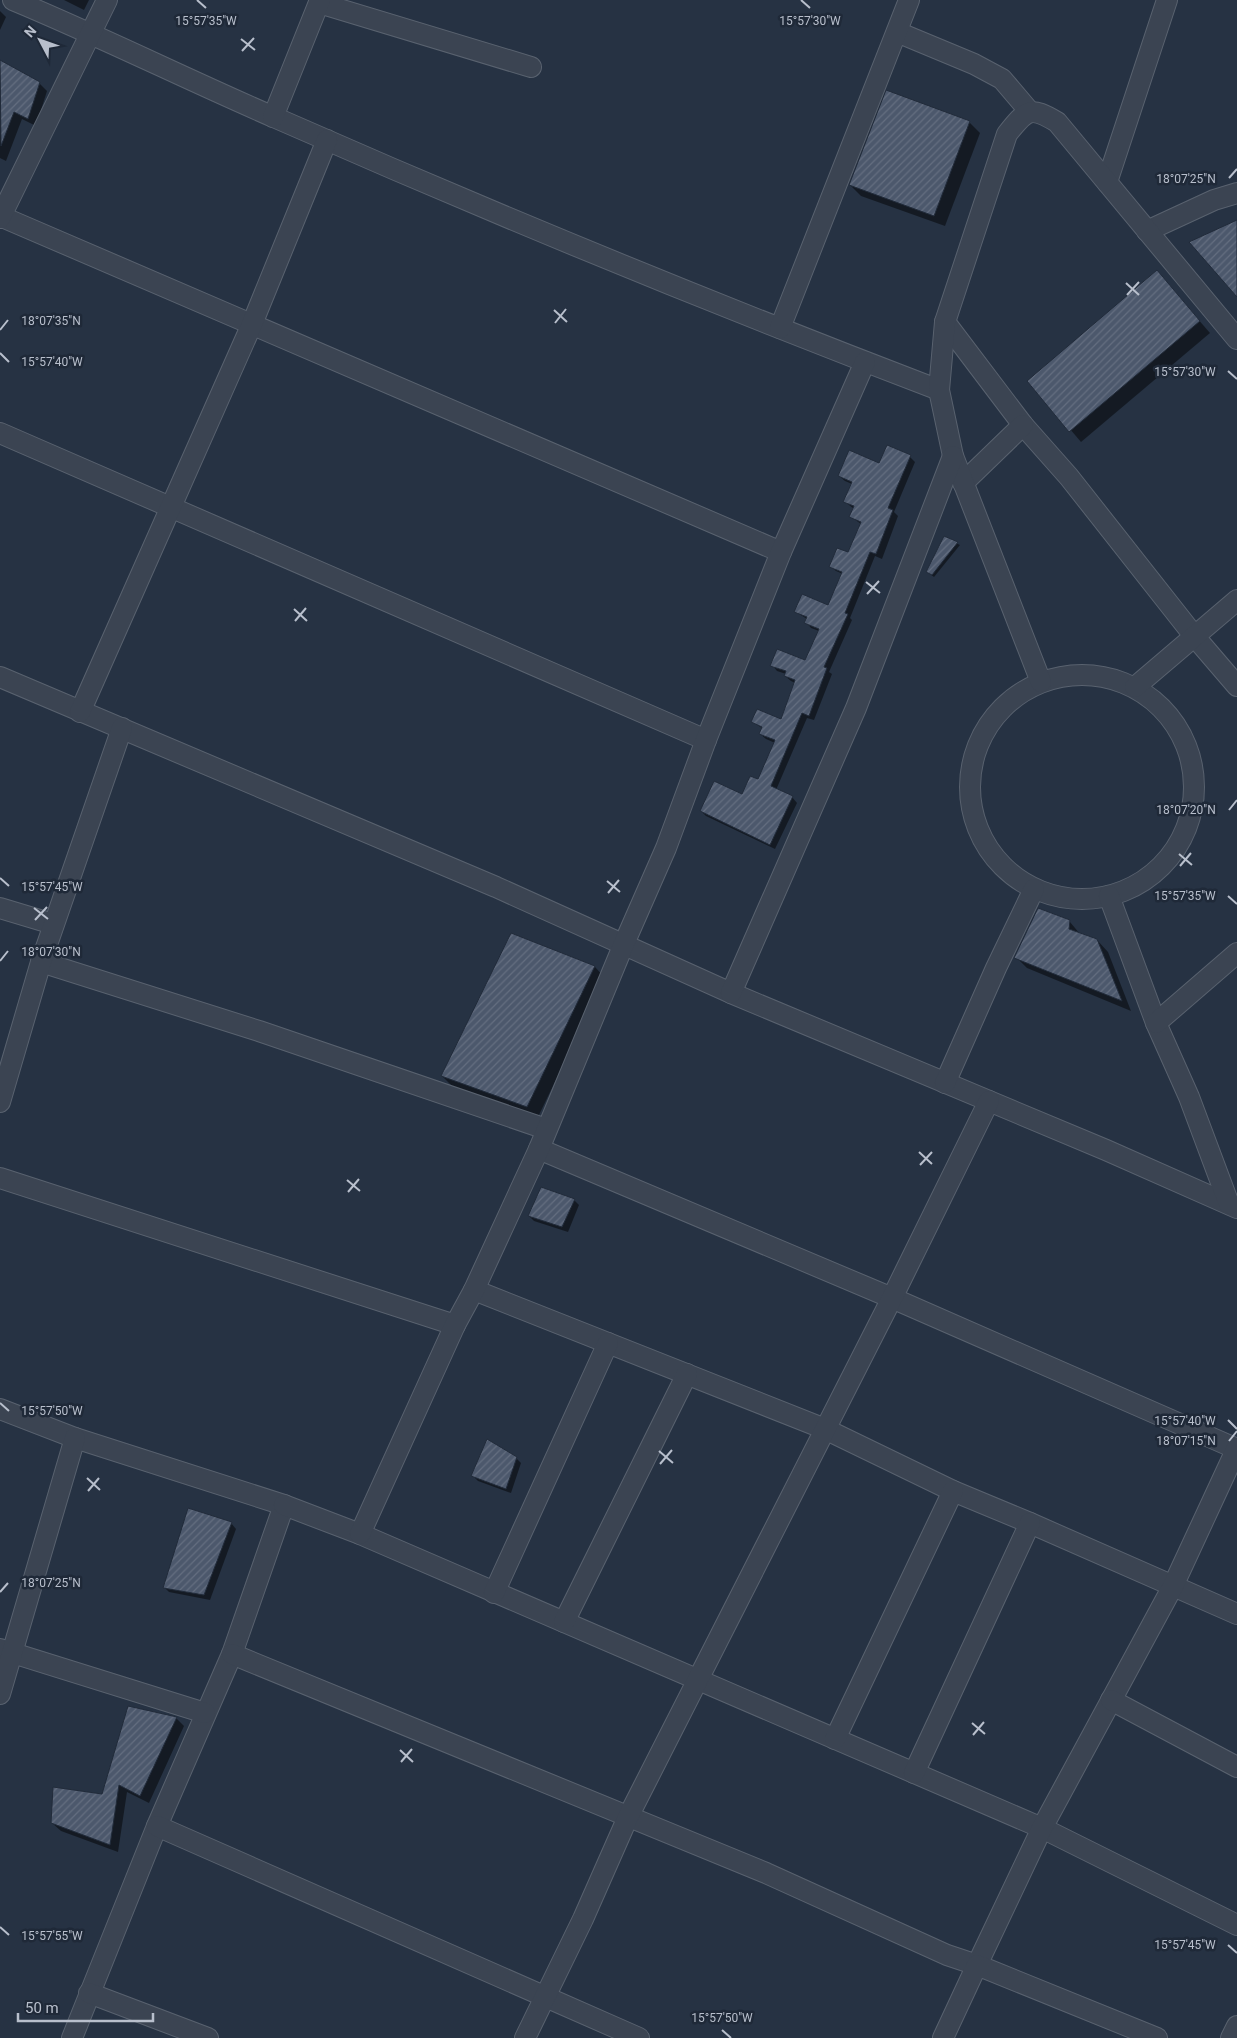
<svg xmlns="http://www.w3.org/2000/svg" width="1237" height="2038" font-family="Roboto,sans-serif">
<style>
.shadow{fill:#0007}
.building{fill:url(#building-hatch);stroke:#212b3a}
.lines{fill:none;stroke-linecap:round;stroke-linejoin:round}
.street-casing{stroke:#59626f;stroke-width:22}
.street{stroke:#3b4452;stroke-width:20}
.ticks{fill:none;stroke:#b8bfcc;stroke-width:2}
.ticks-label{font-size:12px;text-anchor:middle;fill:#b8bfcc;stroke:#1f2938;stroke-width:5;stroke-linejoin:round;paint-order:stroke}
</style>
<defs>
<pattern id="building-hatch" width="6" height="6" patternUnits="userSpaceOnUse" patternTransform="scale(1.25)"><rect width="6" height="6" fill="#4c586c"/><path d="M-1 1l2-2M0 6l6-6M5 7l2-2" fill="none" stroke="#646e80"/></pattern>
</defs>
<rect width="100%" height="100%" fill="#263243"/>
<g class="shadow">
<polygon points="64,0 89,0 84,10"/>
<polygon points="0,11 6,17 0,30"/>
<polygon points="0,62 39,83 47,91 36,126 22,119 6,161 0,158"/>
<polygon points="969,122 980,133 945,226 861,196 850,185"/>
<polygon points="1157,272 1210,333 1081,442 1029,381"/>
<polygon points="910,457 915,462 894,512 898,516 882,559 875,556 850,618 852,620 829,672 832,674 814,720 807,718 776,790 792,797 797,803 775,849 706,816 701,811 742,796 758,781 775,743 766,739 760,734 763,729 752,721 781,721 795,683 791,681 785,676 786,674 777,671 772,665 805,661 819,631 811,628 806,622 807,619 796,612 829,607 843,574 836,571 830,566 849,554 861,524 850,516 854,509 844,501 852,484 845,481 839,476"/>
<polygon points="945,538 960,545 934,577 930,574"/>
<polygon points="1070,922 1080,934 1097,940 1108,952 1131,1011 1027,968 1016,957"/>
<polygon points="512,934 595,967 605,978 538,1117 453,1087 442,1076"/>
<polygon points="574,1200 579,1205 568,1232 534,1221 529,1216"/>
<polygon points="516,1458 521,1463 511,1493 478,1481 473,1476"/>
<polygon points="231,1523 236,1529 210,1600 169,1592 164,1587"/>
<polygon points="176,1718 184,1726 149,1803 127,1792 118,1852 61,1831 52,1823 103,1796"/>
</g>
<g class="building">
<polygon points="0,60 40,82 28,119 14,112 1,146"/>
<polygon points="886,90 970,121 934,216 849,185"/>
<polygon points="1237,220 1237,297 1189,242"/>
<polygon points="1157,270 1200,321 1069,432 1027,381"/>
<polygon points="887,445 911,455 888,508 893,510 876,554 870,552 845,613 848,614 824,667 827,668 809,716 802,713 771,786 793,796 770,845 700,811 714,781 742,794 750,776 758,779 775,740 759,734 762,727 751,722 757,709 781,719 795,680 784,676 786,671 770,666 777,649 805,660 819,629 804,623 807,617 794,612 802,594 828,605 842,572 829,567 837,548 848,552 861,522 849,517 854,506 843,502 852,482 838,476 849,450 879,463"/>
<polygon points="944,536 958,542 932,575 926,572"/>
<polygon points="1038,908 1070,920 1069,929 1097,939 1122,1001 1014,958"/>
<polygon points="511,933 595,966 527,1107 441,1076"/>
<polygon points="541,1187 575,1199 562,1227 528,1216"/>
<polygon points="487,1439 517,1457 506,1489 471,1476"/>
<polygon points="188,1508 232,1522 204,1595 163,1588"/>
<polygon points="128,1706 177,1717 140,1796 119,1785 110,1845 51,1823 53,1787 102,1794"/>
</g>
<g class="lines">
<g class="street-casing">
<g id="street">
<path d="M13,0c89,37 175,80 263,118 218,96 440,187 663,272"/>
<polyline points="319,3 531,67"/>
<polyline points="897,32 974,64 1002,79 1030,112"/>
<polyline points="273,117 320,0"/>
<polyline points="1107,182 1167,0"/>
<polyline points="0,216 781,552"/>
<polyline points="0,218 107,0"/>
<polyline points="1147,231 1214,200 1237,193"/>
<polyline points="945,322 1023,425 1069,477 1195,637 1237,686"/>
<polyline points="780,328 909,0"/>
<polyline points="0,433 706,740"/>
<polyline points="963,483 1023,425"/>
<circle cx="1082" cy="787" r="112"/>
<polyline points="0,677 496,887 731,993 1106,1150 1237,1208"/>
<path d="M1041,682l-88,-226 -14,-66 6,-68 62,-188c20,-25 23,-28 50,-12l180,217"/>
<polyline points="1135,687 1237,600"/>
<polyline points="80,712 252,324 327,140"/>
<polyline points="1109,896 1156,1023 1189,1097 1229,1204"/>
<polyline points="0,908 53,924"/>
<polyline points="41,962 259,1031 546,1129"/>
<polyline points="731,993 856,708 953,456"/>
<polyline points="1156,1023 1237,953"/>
<polyline points="945,1083 996,968 1034,889"/>
<polyline points="0,1102 41,962 122,728"/>
<polyline points="539,1149 892,1298 1237,1449"/>
<polyline points="0,1178 455,1325"/>
<polyline points="474,1290 825,1429 953,1491 1030,1523 1237,1614"/>
<polyline points="0,1409 75,1438 284,1505 232,1654 157,1826 72,2038"/>
<polyline points="284,1505 360,1534 1042,1828 1237,1925"/>
<polyline points="360,1534 455,1325 474,1290 539,1149 623,946 666,848 706,740 781,552 865,362"/>
<polyline points="494,1593 608,1343"/>
<polyline points="564,1622 687,1374"/>
<polyline points="0,1649 205,1713"/>
<polyline points="232,1654 766,1873 947,1955 977,1965 1042,1828 1173,1586 1237,1448"/>
<polyline points="0,1694 75,1438"/>
<polyline points="1111,1700 1237,1767"/>
<polyline points="835,1739 953,1491"/>
<polyline points="914,1773 1030,1523"/>
<polyline points="157,1826 639,2038"/>
<polyline points="89,1993 208,2038"/>
<polyline points="525,2038 583,1919 628,1817 892,1298 989,1101"/>
<polyline points="943,2038 977,1965 1157,2038"/>
<polyline points="1231,2038 1237,2026"/>
</g>
</g>
<use href="#street" class="street"/>
</g>
<path class="ticks" d="M197,0l9,8M801,0l9,8M241,39l14,11M242,51l12,-13M1229,178l8,-9M1126,283l13,12M1127,295l12,-13M554,310l13,12M555,323l11,-14M0,330l8,-10M0,353l9,9M1228,371l9,8M866,582l14,11M867,594l12,-13M294,609l13,12M295,621l11,-13M1229,810l8,-10M1179,854l13,11M1180,866l11,-13M0,878l9,8M607,881l13,11M608,893l11,-13M1228,896l9,8M34,908l14,11M35,920l12,-13M0,961l8,-10M919,1152l13,12M920,1165l12,-13M347,1180l13,11M348,1192l11,-13M0,1403l9,8M1228,1420l9,9M1229,1441l8,-10M659,1451l14,12M660,1464l12,-14M87,1478l13,12M88,1491l11,-13M0,1592l8,-9M972,1723l13,11M973,1735l11,-13M400,1750l13,12M401,1762l11,-13M0,1927l9,8M1228,1945l9,8M722,2030l9,8"/>
<g class="ticks-label">
<text x="206" y="25">15°57'35"W</text>
<text x="810" y="25">15°57'30"W</text>
<text x="1186" y="183">18°07'25"N</text>
<text x="51" y="325">18°07'35"N</text>
<text x="52" y="366">15°57'40"W</text>
<text x="1185" y="376">15°57'30"W</text>
<text x="1186" y="814">18°07'20"N</text>
<text x="52" y="891">15°57'45"W</text>
<text x="1185" y="900">15°57'35"W</text>
<text x="51" y="956">18°07'30"N</text>
<text x="52" y="1415">15°57'50"W</text>
<text x="1185" y="1425">15°57'40"W</text>
<text x="1186" y="1445">18°07'15"N</text>
<text x="51" y="1587">18°07'25"N</text>
<text x="52" y="1940">15°57'55"W</text>
<text x="1185" y="1949">15°57'45"W</text>
<text x="722" y="2022">15°57'50"W</text>
</g>
<g transform="translate(40 40) rotate(311)" stroke="#1f2938" stroke-width="4" paint-order="stroke">
<path d="M0-4L9 19L0 12L-9 19Z" fill="#b8bfcc"/>
<text y="-8" font-size="14" font-weight="bold" text-anchor="middle" fill="#b8bfcc">N</text>
</g>
<path d="M18 2013v8h135v-8" fill="none" stroke="#b8bfcc" stroke-width="2.5"/>
<text x="25" y="2013" font-size="15" fill="#b8bfcc" stroke="#1f2938" stroke-width="4" paint-order="stroke">50 m</text>
</svg>
